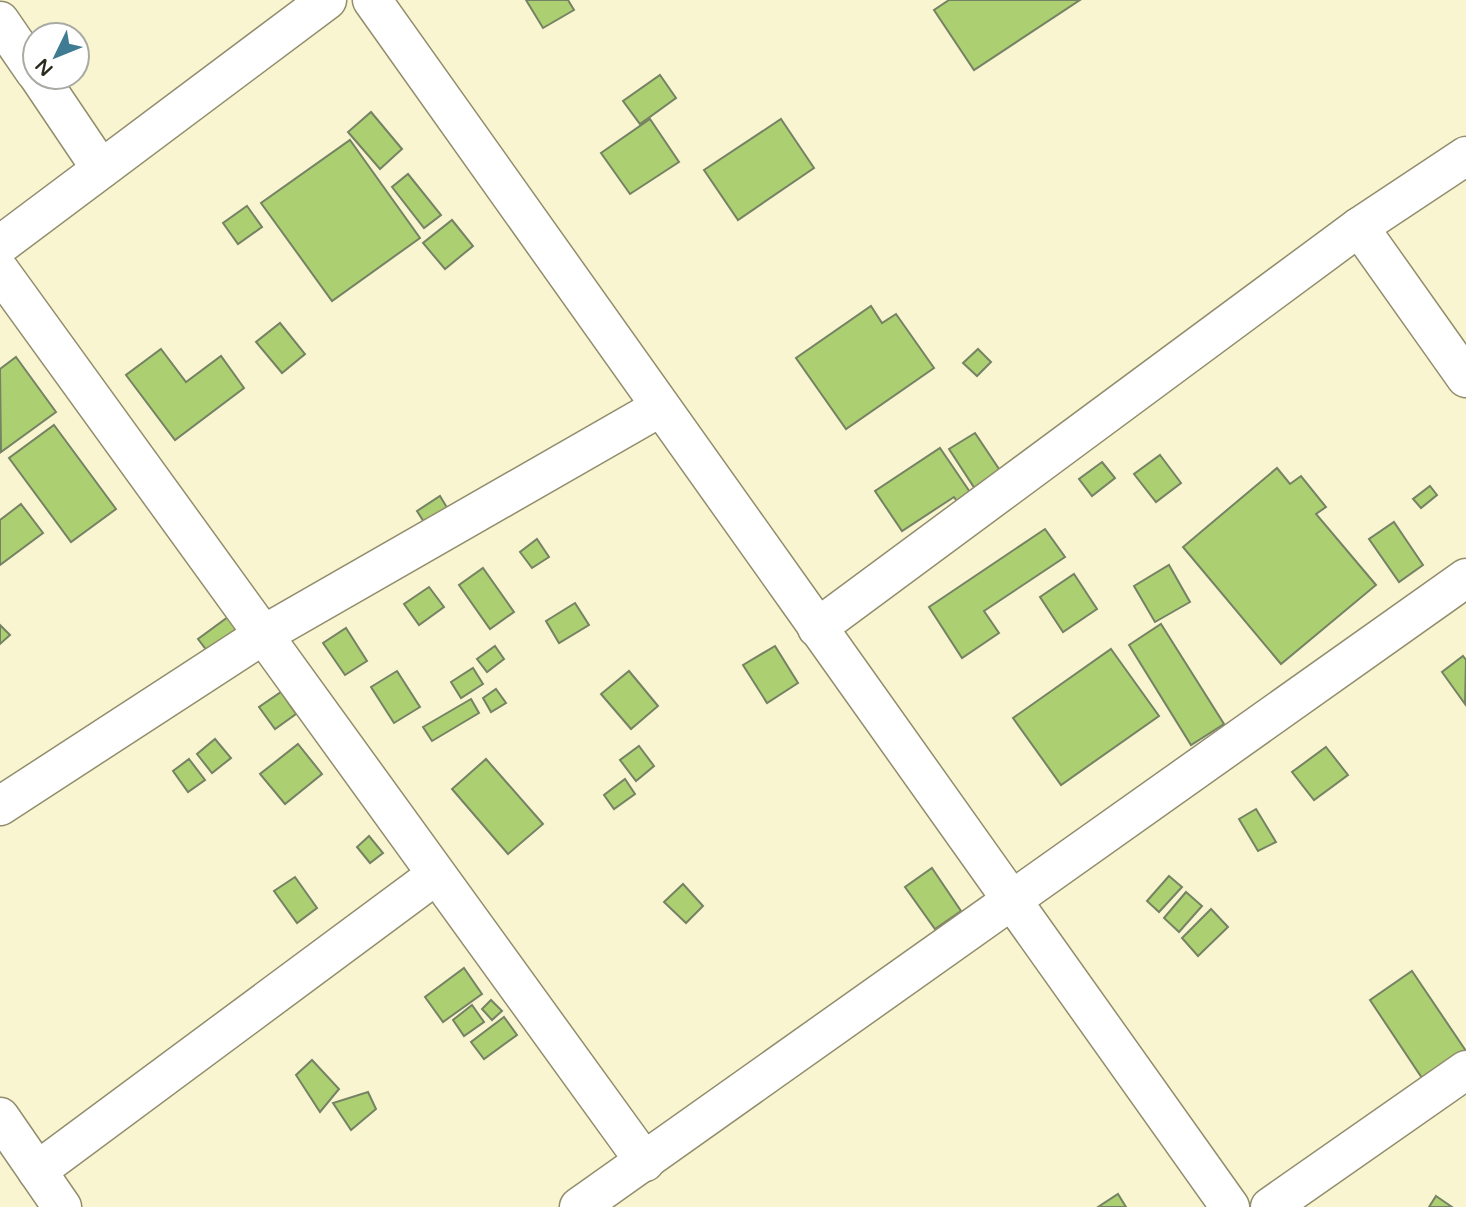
<svg xmlns="http://www.w3.org/2000/svg" width="1466" height="1207" font-family="'Varela Round',sans-serif">
<style>
.building{fill:#acd071;stroke:#758264;stroke-width:2}
.lines{fill:none;stroke-linecap:round;stroke-linejoin:round}
.minor-casing{stroke:#918d6d;stroke-width:41}
.minor{stroke:#fff;stroke-width:38}
</style>
<rect width="100%" height="100%" fill="#f9f5d1"/>
<g class="building">
<polygon points="526,0 568,0 574,10 543,28"/>
<polygon points="949,0 1080,0 974,70 934,10"/>
<polygon points="660,75 676,98 640,124 623,101"/>
<polygon points="371,112 402,149 380,169 348,132"/>
<polygon points="650,119 679,162 630,194 601,153"/>
<polygon points="781,119 814,168 738,220 704,170"/>
<polygon points="350,140 420,238 332,301 261,203"/>
<polygon points="408,174 441,215 424,228 392,187"/>
<polygon points="247,206 262,227 238,244 223,223"/>
<polygon points="452,220 473,246 445,269 423,243"/>
<polygon points="871,306 882,323 896,314 934,368 846,429 796,358"/>
<polygon points="280,323 305,354 282,373 256,342"/>
<polygon points="161,349 186,382 221,356 244,388 175,440 126,375"/>
<polygon points="978,349 991,362 977,376 963,363"/>
<polygon points="16,357 56,412 1,452 0,369"/>
<polygon points="54,425 116,509 71,542 9,458"/>
<polygon points="975,433 1005,478 979,495 949,449"/>
<polygon points="940,448 974,498 961,507 954,497 902,531 875,491"/>
<polygon points="1160,455 1181,483 1156,502 1134,474"/>
<polygon points="1102,462 1115,478 1092,496 1079,479"/>
<polygon points="1277,468 1290,484 1301,476 1326,507 1316,514 1376,585 1281,664 1183,547"/>
<polygon points="1430,486 1437,495 1421,508 1413,499"/>
<polygon points="440,496 452,516 429,530 417,511"/>
<polygon points="21,504 43,533 0,565 0,520"/>
<polygon points="1394,522 1423,565 1399,582 1369,539"/>
<polygon points="1045,529 1065,557 984,611 999,633 962,658 929,607"/>
<polygon points="537,539 549,557 532,568 520,552"/>
<polygon points="1169,565 1190,602 1155,622 1134,586"/>
<polygon points="483,568 514,612 490,629 459,585"/>
<polygon points="1074,574 1097,609 1063,632 1040,597"/>
<polygon points="429,587 444,607 419,625 404,604"/>
<polygon points="575,603 589,625 559,643 546,621"/>
<polygon points="228,617 243,639 214,660 198,639"/>
<polygon points="1161,624 1224,724 1191,745 1129,645"/>
<polygon points="0,625 10,635 0,644"/>
<polygon points="346,628 367,661 345,675 323,643"/>
<polygon points="495,646 504,659 487,672 477,659"/>
<polygon points="775,646 798,683 767,703 743,665"/>
<polygon points="1111,649 1159,716 1061,785 1013,718"/>
<polygon points="1463,656 1466,660 1465,704 1442,672"/>
<polygon points="473,668 483,684 461,698 451,682"/>
<polygon points="397,671 420,707 394,723 371,687"/>
<polygon points="629,671 658,706 631,729 601,694"/>
<polygon points="496,689 506,703 491,712 483,698"/>
<polygon points="281,692 296,714 275,729 259,707"/>
<polygon points="471,699 479,713 432,741 423,727"/>
<polygon points="215,739 231,758 212,773 197,754"/>
<polygon points="298,744 322,774 285,804 260,774"/>
<polygon points="639,746 654,766 636,781 620,760"/>
<polygon points="1326,747 1348,775 1314,800 1292,772"/>
<polygon points="189,759 205,780 188,792 173,771"/>
<polygon points="486,759 543,824 508,854 452,789"/>
<polygon points="625,779 635,794 614,809 604,795"/>
<polygon points="1256,809 1276,842 1258,851 1239,819"/>
<polygon points="369,836 383,853 370,863 357,847"/>
<polygon points="932,868 961,911 935,929 905,887"/>
<polygon points="1169,876 1182,887 1159,912 1147,901"/>
<polygon points="295,877 317,908 297,923 274,891"/>
<polygon points="683,884 703,906 686,923 664,902"/>
<polygon points="1186,892 1202,906 1179,932 1164,918"/>
<polygon points="1211,909 1228,927 1198,956 1182,938"/>
<polygon points="464,968 482,994 443,1022 425,997"/>
<polygon points="1412,971 1466,1051 1424,1081 1370,1000"/>
<polygon points="491,1000 502,1011 492,1020 482,1009"/>
<polygon points="472,1005 484,1022 464,1036 453,1020"/>
<polygon points="504,1017 517,1035 484,1059 471,1042"/>
<polygon points="312,1060 339,1089 320,1112 296,1075"/>
<polygon points="368,1092 376,1109 351,1130 333,1103"/>
<polygon points="1118,1194 1126,1207 1098,1207"/>
<polygon points="1436,1196 1452,1207 1429,1207"/>
</g>
<g class="lines">
<g class="minor-casing">
<g id="minor">
<path d="M372,0c284,404 574,803 858,1207"/>
<polyline points="0,21 35,72"/>
<polyline points="39,77 101,169"/>
<polyline points="1359,227 1466,378"/>
<polyline points="0,245 327,0"/>
<polyline points="0,271 645,1162"/>
<polyline points="817,628 1359,227 1466,156"/>
<polyline points="0,806 263,635 659,408"/>
<polyline points="0,1117 62,1207"/>
<polyline points="37,1171 436,875"/>
<polyline points="579,1207 1466,578"/>
<polyline points="1270,1207 1466,1070"/>
</g>
</g>
<use href="#minor" class="minor"/>
</g>
<g transform="translate(56 56) rotate(227)"><circle r="33" fill="#ffffff" stroke="#aaaaa4" stroke-width="2"/>
<path d="M0-5L12 26L0 18L-12 26Z" fill="#3f7b93"/>
<text y="-10" font-size="19" font-weight="bold" text-anchor="middle" fill="#2b2a1c">N</text>
</g>
</svg>
